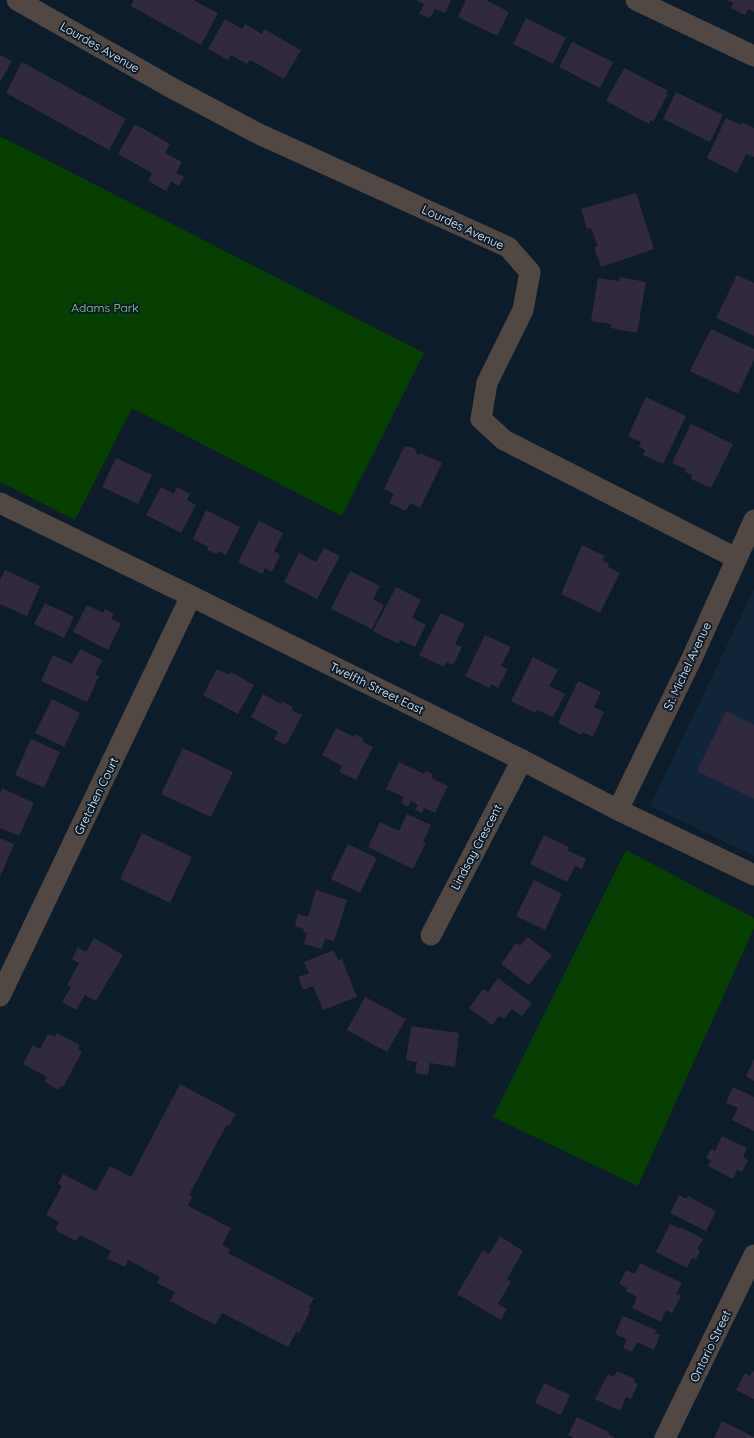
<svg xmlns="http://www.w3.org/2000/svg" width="754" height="1438" font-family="Quicksand,sans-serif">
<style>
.built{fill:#102538}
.green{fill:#073f00}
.building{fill:#31293d}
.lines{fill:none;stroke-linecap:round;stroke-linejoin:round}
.street{stroke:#514743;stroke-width:21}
.labels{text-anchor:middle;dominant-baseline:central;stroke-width:4;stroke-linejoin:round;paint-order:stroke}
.street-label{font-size:12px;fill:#e7f1fb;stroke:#0d1c2b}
.park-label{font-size:12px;fill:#8cd57e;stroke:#0d1c2b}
</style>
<rect width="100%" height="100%" fill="#0d1c2b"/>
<polygon class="built" points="754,589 754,856 650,806"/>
<g class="green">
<polygon points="0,136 424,353 342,516 132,408 75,520 0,482"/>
<polygon points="626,850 754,918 754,928 638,1186 493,1117"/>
</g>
<g class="building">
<polygon points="134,0 193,0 218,13 201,45 131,6"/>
<polygon points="416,0 451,0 445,13 435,9 430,18 419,14 424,4"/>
<polygon points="466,0 486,0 509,12 497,36 458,17"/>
<polygon points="727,0 754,0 754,12 748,9 745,15 731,8 733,3"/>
<polygon points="526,18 566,38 553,64 513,44"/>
<polygon points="225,19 242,29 245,24 262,34 264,29 301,50 284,79 250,60 247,64 231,55 228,60 208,49"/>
<polygon points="572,42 613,62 600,88 559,67"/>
<polygon points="0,55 12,61 0,82"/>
<polygon points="22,62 126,119 109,150 6,93"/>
<polygon points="624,68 667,90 666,93 668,94 653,122 651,120 649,124 606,101"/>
<polygon points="676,92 723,115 710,142 663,119"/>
<polygon points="726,118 741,125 742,122 754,128 754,157 746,154 737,173 707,158"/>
<polygon points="135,124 170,144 165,153 182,162 176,173 184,177 179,186 171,181 166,191 148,181 152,173 118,154"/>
<polygon points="636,193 654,249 601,267 594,248 598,246 591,228 587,229 581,209"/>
<polygon points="737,275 754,283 754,336 716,318"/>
<polygon points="620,277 646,282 637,333 611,328 611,324 591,321 598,278 619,281"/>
<polygon points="711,329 754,349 754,360 738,394 690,371"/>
<polygon points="646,397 686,416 663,464 643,455 645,450 639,447 641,442 628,436"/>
<polygon points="691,424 733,444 711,488 691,479 692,475 685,472 686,469 672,463"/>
<polygon points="408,446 415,449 416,453 420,455 420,453 442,463 420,508 410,503 406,511 389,503 394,494 384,489 404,447"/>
<polygon points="116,458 152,475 138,504 102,487"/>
<polygon points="161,487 174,494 177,487 190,494 187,500 196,505 181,533 146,515"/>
<polygon points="206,510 240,527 226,555 218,551 217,554 207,550 208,547 193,539"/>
<polygon points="259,521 283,533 274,551 280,555 272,572 265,568 262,574 238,562"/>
<polygon points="582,545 605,556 602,560 609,564 608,567 620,573 600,613 561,594"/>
<polygon points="324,548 340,556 317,599 284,582 299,553 316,562"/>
<polygon points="5,570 40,586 27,616 0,604 0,580"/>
<polygon points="350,571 380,586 373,599 384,605 372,629 331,609"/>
<polygon points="396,587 421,600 412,618 426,625 415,647 400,640 399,644 373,631"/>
<polygon points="45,603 74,617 64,638 34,624"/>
<polygon points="87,605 103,613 105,609 114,614 111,619 121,623 108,650 73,632"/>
<polygon points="441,613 465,624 455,644 462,647 453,665 446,662 444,667 419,655"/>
<polygon points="485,635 511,647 501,666 508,669 498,688 491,684 489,688 465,676"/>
<polygon points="80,649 102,660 95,675 99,676 87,702 41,681 53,655 72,664"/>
<polygon points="533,657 558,670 549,686 565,694 553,717 537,710 535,713 511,701"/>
<polygon points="217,669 230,675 231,672 254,685 238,714 203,695"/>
<polygon points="578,681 601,692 594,707 604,712 593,737 583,732 582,735 558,723"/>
<polygon points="263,694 281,704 282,701 293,707 291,710 302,715 286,745 274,739 278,732 251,717"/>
<polygon points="52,699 80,713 64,747 35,733"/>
<polygon points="726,711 754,725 754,799 697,771"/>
<polygon points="336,728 354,737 355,734 364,739 363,742 373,747 356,780 339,772 342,766 322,755"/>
<polygon points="31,739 60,752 44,788 15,775"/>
<polygon points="183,748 233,772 211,817 161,794"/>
<polygon points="399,762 424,774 426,771 433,774 431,778 448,786 435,813 424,808 422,813 415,810 418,805 411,801 408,807 401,803 404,797 386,789"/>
<polygon points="2,788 34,803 19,836 0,828 0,793"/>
<polygon points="407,814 431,825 423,842 426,843 413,869 368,847 380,822 399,831"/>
<polygon points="142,833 192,857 170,903 120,879"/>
<polygon points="544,835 569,847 567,850 586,859 582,869 575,866 567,882 530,864"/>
<polygon points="0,838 14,844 0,877"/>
<polygon points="348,844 377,858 360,893 331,879"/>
<polygon points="534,880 562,894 545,930 516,916"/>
<polygon points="316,890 347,900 334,941 325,939 322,949 304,944 307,933 303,932 304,929 295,926 298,914 308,917"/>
<polygon points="527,937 552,955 529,985 501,964 516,943 520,946"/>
<polygon points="94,938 123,955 96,1001 85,995 76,1010 62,1002 71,987 67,985 79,963 72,959 78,947 86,952"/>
<polygon points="334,950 338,960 342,959 357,997 323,1010 313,986 303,990 298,977 309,973 304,962"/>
<polygon points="498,978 532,1003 522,1016 512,1009 504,1019 499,1016 492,1025 469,1008 483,989 488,992"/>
<polygon points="365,997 406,1019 387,1052 347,1030"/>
<polygon points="411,1026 459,1033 455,1067 430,1063 428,1075 415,1073 417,1062 406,1060"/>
<polygon points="57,1033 80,1045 78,1050 82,1052 63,1087 61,1086 59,1090 44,1082 47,1077 23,1064 33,1045 40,1049 48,1034 55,1037"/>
<polygon points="754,1059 754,1081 746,1076"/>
<polygon points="180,1084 236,1114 229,1126 227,1124 189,1195 192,1196 188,1206 231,1228 222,1245 230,1249 228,1253 314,1298 308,1308 311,1309 299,1333 296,1332 288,1347 222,1313 215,1325 170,1301 175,1292 157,1283 160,1277 128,1260 125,1267 107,1258 111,1251 80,1235 76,1241 55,1230 59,1222 46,1215 62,1186 58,1184 63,1174 96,1191 110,1166 131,1177"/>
<polygon points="733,1087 754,1097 754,1131 732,1120 738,1108 726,1103"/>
<polygon points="722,1136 747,1148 743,1157 748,1160 742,1172 737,1170 733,1179 708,1166 711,1160 706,1158 711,1149 715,1151"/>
<polygon points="679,1195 686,1199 688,1196 716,1211 706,1231 670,1213"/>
<polygon points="670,1224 680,1229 681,1227 703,1239 697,1250 700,1251 696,1260 692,1258 687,1268 656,1252"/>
<polygon points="500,1236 523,1251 507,1279 511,1282 498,1304 507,1309 501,1320 457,1294 483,1250 489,1254"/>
<polygon points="640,1263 682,1283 676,1294 681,1296 672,1313 666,1310 661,1322 632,1308 637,1297 626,1291 627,1288 619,1284 626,1270 635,1274"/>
<polygon points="623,1316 656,1330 655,1333 660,1335 654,1350 637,1342 632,1352 623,1348 627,1339 615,1334"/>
<polygon points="617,1371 635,1379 634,1382 638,1384 631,1399 626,1397 620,1411 595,1399 608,1374 614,1377"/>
<polygon points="752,1371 754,1372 754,1399 736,1390 745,1373 750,1376"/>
<polygon points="544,1383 570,1395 561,1415 535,1403"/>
<polygon points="577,1417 609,1432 608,1434 615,1438 574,1438 568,1435"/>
<polygon points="722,1421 754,1437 754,1438 714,1438"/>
</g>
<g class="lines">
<g class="street">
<polyline points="17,0 172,88 257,133 508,247 530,272 523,310 487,383 481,419 504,440 736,558"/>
<polyline points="636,0 754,56"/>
<polyline points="0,503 191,596 522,760 618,810 754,875"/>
<polyline points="618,810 692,658 754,520"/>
<polyline points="431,935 522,760"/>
<polyline points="0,996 191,596"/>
<polyline points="665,1438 754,1255"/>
</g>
</g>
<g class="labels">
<g class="street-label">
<text transform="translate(100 47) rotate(30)">Lourdes Avenue</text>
<text transform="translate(463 227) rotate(25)">Lourdes Avenue</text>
<text transform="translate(687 666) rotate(-65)">St. Michel Avenue</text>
<text transform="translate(377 688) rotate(26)">Twelfth Street East</text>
<text transform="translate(96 796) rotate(-64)">Gretchen Court</text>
<text transform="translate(476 847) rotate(-62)">Lindsay Crescent</text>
<text transform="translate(710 1346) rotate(-64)">Ontario Street</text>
</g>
<g class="park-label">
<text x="105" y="307">Adams Park</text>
</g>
</g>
</svg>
